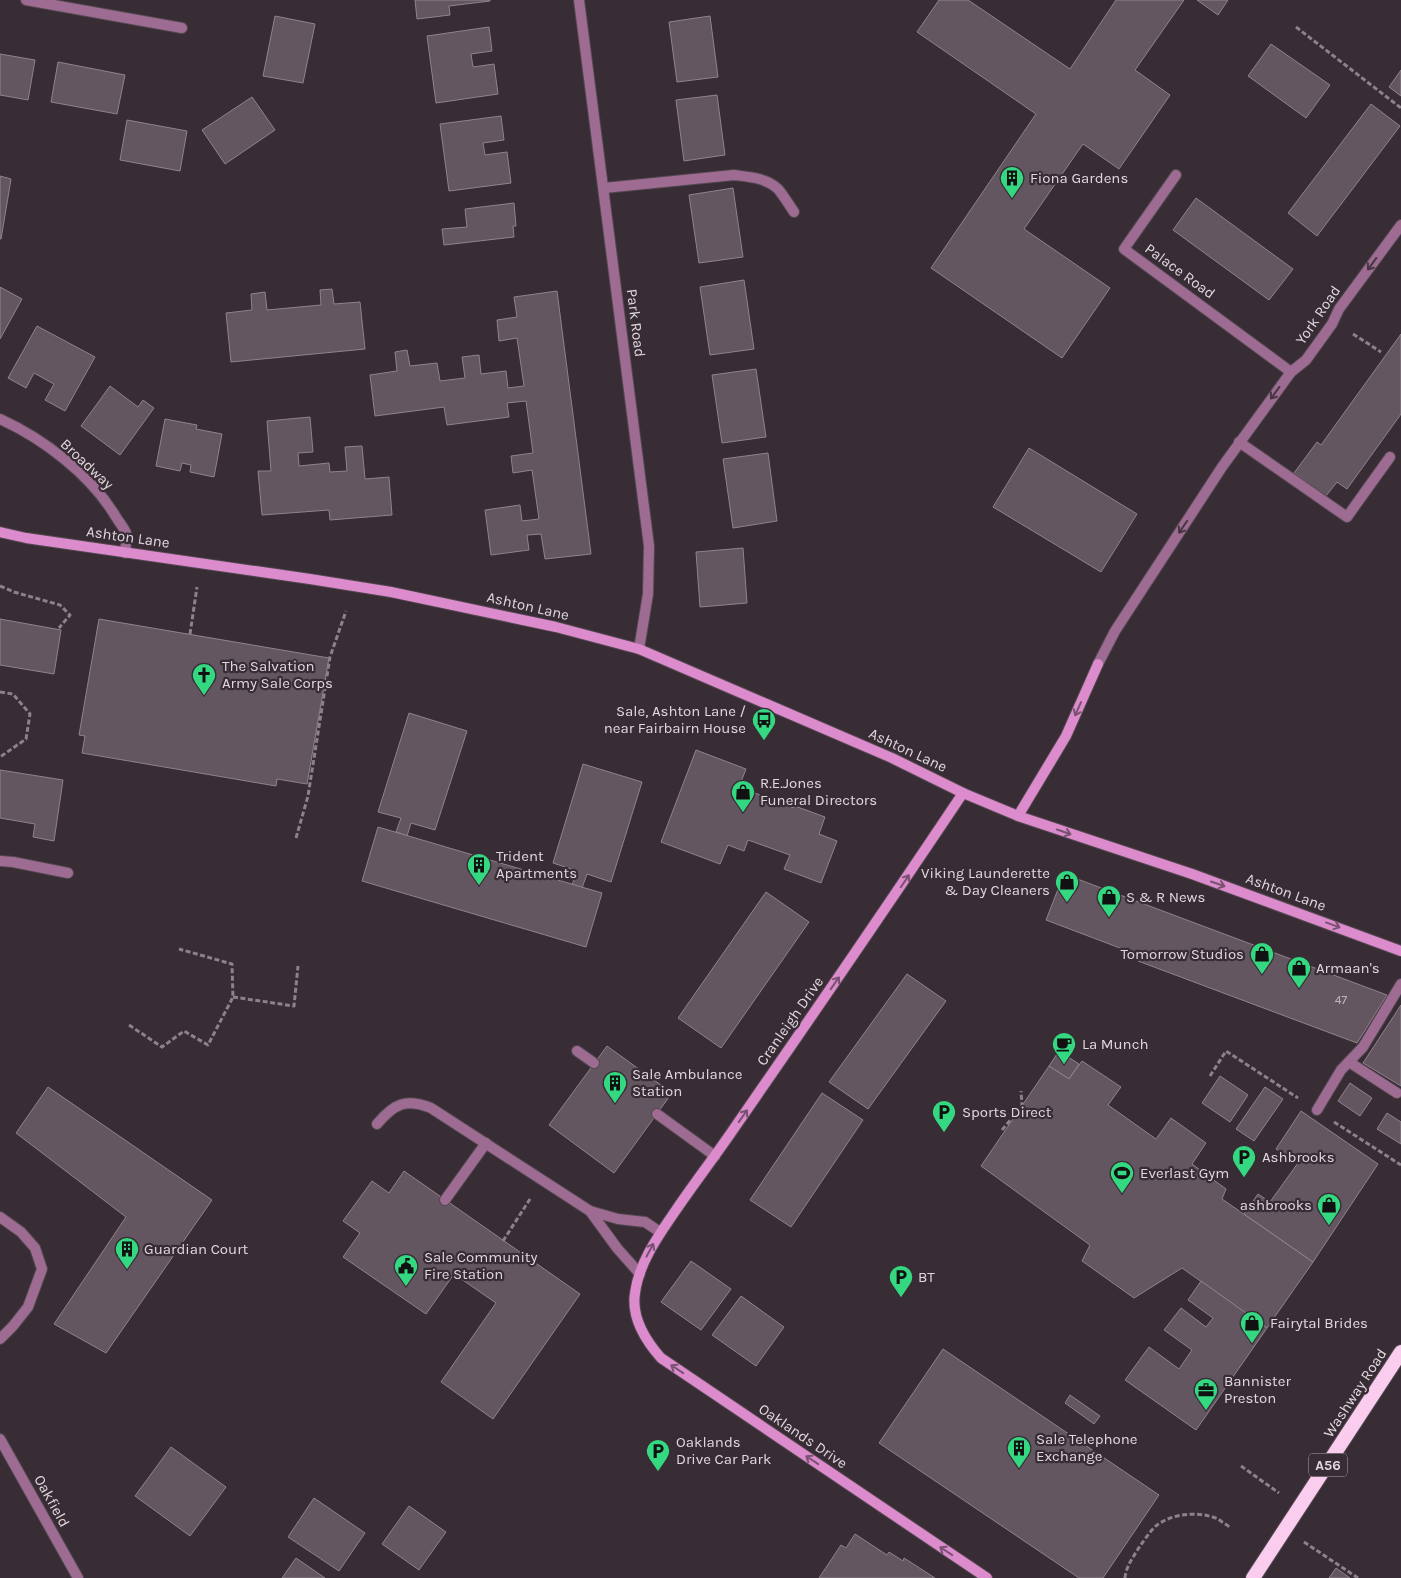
<svg xmlns="http://www.w3.org/2000/svg" width="1401" height="1578" font-family="Karla,sans-serif">
<style>
.building{fill:#635660;stroke:#91838e}
.lines{fill:none;stroke-linecap:round;stroke-linejoin:round}
.service-casing{stroke:#534850;stroke-width:12}
.minor-casing{stroke:#534850;stroke-width:12}
.secondary-casing{stroke:#534850;stroke-width:12}
.trunk-casing{stroke:#534850;stroke-width:16}
.path{stroke:#8c8289;stroke-width:3;stroke-dasharray:5 2.5;stroke-linecap:butt}
.service{stroke:#9e6c93;stroke-width:10}
.minor{stroke:#9e6c93;stroke-width:10}
.secondary{stroke:#dc8bcc;stroke-width:10}
.trunk{stroke:#facdef;stroke-width:14}
.oneway{stroke:#473643}
.oneway2{stroke:#7a5271}
.labels{text-anchor:middle;dominant-baseline:central;stroke-width:4.5;stroke-linejoin:round;paint-order:stroke}
.number-label{font-size:12px;fill:#c1b8be}
.shield{fill:#382c35;stroke:#aea4ab;stroke-width:1}
.shield-label{font-size:14px;font-weight:bold;fill:#e0d8de}
.poi-label{font-size:15px;fill:#e0d8de;stroke:#382c35;text-anchor:start}
.street-label{font-size:15px;fill:#e0d8de;stroke:#382c35}
</style>
<rect width="100%" height="100%" fill="#382c35"/>
<g class="building">
<polygon points="415,0 490,0 490,1 449,6 450,15 417,19"/>
<polygon points="939,0 968,0 1070,69 1116,0 1184,0 1135,70 1170,95 1119,169 1083,144 1024,229 1110,288 1062,358 931,268 1036,114 917,32"/>
<polygon points="1197,0 1228,0 1218,15"/>
<polygon points="275,16 315,24 303,83 263,76"/>
<polygon points="710,16 718,77 677,82 669,22"/>
<polygon points="489,27 492,51 471,54 473,67 494,64 498,94 436,103 427,36"/>
<polygon points="1271,44 1330,85 1306,118 1248,76"/>
<polygon points="0,54 35,60 28,100 0,95"/>
<polygon points="58,62 125,75 117,114 51,102"/>
<polygon points="1401,70 1401,96 1389,87"/>
<polygon points="717,95 725,155 684,161 676,100"/>
<polygon points="252,97 275,130 225,164 202,130"/>
<polygon points="1371,104 1400,126 1317,236 1288,213"/>
<polygon points="501,116 504,140 483,143 485,155 507,152 511,183 449,191 440,124"/>
<polygon points="127,120 187,131 180,171 120,160"/>
<polygon points="0,176 11,179 1,239 0,239"/>
<polygon points="733,188 743,257 699,263 689,195"/>
<polygon points="1196,198 1293,269 1269,300 1173,230"/>
<polygon points="514,203 516,226 513,226 514,237 444,245 442,229 467,227 465,209"/>
<polygon points="744,280 754,349 710,355 700,287"/>
<polygon points="0,287 22,299 0,339"/>
<polygon points="332,289 334,304 360,302 365,349 231,362 226,313 252,310 251,294 265,292 267,310 321,305 320,290"/>
<polygon points="557,291 591,554 545,559 541,534 527,535 529,550 491,555 485,510 520,505 522,521 539,519 532,470 513,473 511,456 533,453 526,401 507,403 509,417 447,425 444,407 375,416 370,375 397,371 395,352 407,350 410,366 437,363 440,381 465,378 462,357 479,355 481,374 506,371 508,388 524,386 517,338 499,341 497,320 517,317 514,297"/>
<polygon points="37,326 95,357 65,411 45,400 54,384 34,373 26,388 8,378"/>
<polygon points="1401,334 1401,414 1347,489 1337,482 1326,496 1294,473 1317,442 1321,445"/>
<polygon points="756,369 766,437 722,443 712,375"/>
<polygon points="110,386 138,407 143,400 154,408 120,455 81,426"/>
<polygon points="310,417 313,452 298,453 299,466 329,463 330,472 347,471 345,447 362,446 365,479 389,477 392,515 330,520 329,510 262,515 258,471 271,471 267,421"/>
<polygon points="165,419 197,425 196,429 222,434 214,477 190,472 191,465 182,463 180,471 156,466"/>
<polygon points="1029,448 1137,514 1101,572 993,507"/>
<polygon points="768,453 777,521 733,528 723,459"/>
<polygon points="743,548 747,603 700,607 696,552"/>
<polygon points="0,619 61,630 54,674 0,665"/>
<polygon points="99,619 329,658 307,784 277,779 276,786 82,753 85,736 79,735"/>
<polygon points="409,713 467,731 435,830 411,823 407,836 396,832 401,818 378,812"/>
<polygon points="696,750 746,769 739,787 794,808 795,806 825,817 819,834 837,841 821,883 784,869 790,855 748,840 744,851 728,845 720,864 661,842"/>
<polygon points="583,764 642,782 611,882 587,874 582,888 572,885 577,871 553,863"/>
<polygon points="0,770 63,780 54,841 33,837 35,824 0,818"/>
<polygon points="378,827 602,893 586,947 362,881"/>
<polygon points="1064,874 1387,995 1357,1043 1218,991 1138,961 1141,956 1046,920"/>
<polygon points="766,892 809,922 721,1048 678,1018"/>
<polygon points="907,974 946,1001 868,1109 829,1082"/>
<polygon points="1401,1005 1401,1086 1363,1063"/>
<polygon points="607,1046 672,1093 614,1173 549,1125"/>
<polygon points="1059,1051 1079,1064 1069,1079 1049,1066"/>
<polygon points="1082,1061 1121,1087 1108,1105 1156,1139 1171,1118 1206,1143 1192,1164 1226,1189 1222,1199 1313,1262 1267,1328 1182,1268 1134,1298 1082,1261 1090,1245 981,1166 1049,1066 1069,1079"/>
<polygon points="1220,1076 1248,1095 1230,1122 1202,1103"/>
<polygon points="1350,1083 1372,1098 1360,1116 1338,1101"/>
<polygon points="48,1087 212,1200 106,1353 54,1324 126,1217 16,1133"/>
<polygon points="1265,1087 1283,1099 1254,1141 1236,1129"/>
<polygon points="822,1093 863,1120 791,1227 750,1200"/>
<polygon points="1301,1111 1378,1164 1313,1262 1244,1214 1258,1194 1270,1202 1298,1163 1276,1149"/>
<polygon points="1387,1113 1401,1122 1401,1144 1377,1129"/>
<polygon points="404,1171 580,1294 493,1419 441,1382 496,1303 454,1274 426,1314 343,1257 360,1233 343,1221 372,1181 389,1193"/>
<polygon points="691,1261 731,1289 701,1330 661,1302"/>
<polygon points="1201,1281 1267,1328 1196,1430 1125,1380 1149,1347 1179,1369 1192,1350 1164,1330 1181,1308 1206,1327 1213,1318 1188,1300"/>
<polygon points="741,1296 784,1327 756,1366 712,1335"/>
<polygon points="943,1349 1159,1495 1103,1578 1079,1578 879,1443"/>
<polygon points="1070,1395 1100,1416 1094,1424 1065,1403"/>
<polygon points="171,1447 226,1487 190,1536 135,1496"/>
<polygon points="314,1498 365,1533 339,1571 288,1537"/>
<polygon points="409,1506 446,1532 419,1570 382,1544"/>
<polygon points="855,1534 887,1555 889,1552 903,1561 904,1558 935,1578 819,1578 841,1545 846,1548"/>
<polygon points="296,1558 325,1578 282,1578"/>
<polygon points="1336,1568 1350,1578 1329,1578"/>
</g>
<g class="lines">
<g class="service-casing">
<g id="service">
<path d="M604,188l130,-13c15,2 33,3 44,14 6,7 11,16 16,23"/>
<polyline points="0,861 13,862 68,873"/>
<polyline points="577,1051 594,1063"/>
<polyline points="1349,1062 1397,1093"/>
<polyline points="1317,1110 1341,1070 1363,1047 1401,984"/>
<polyline points="657,1114 715,1156"/>
<path d="M377,1124c17,-20 28,-26 54,-16l159,103 28,8 27,3 15,10"/>
<polyline points="445,1200 486,1143"/>
<polyline points="590,1211 617,1248 640,1274"/>
<polyline points="0,1217 21,1232 35,1248 42,1269 28,1307 13,1326 0,1339"/>
</g>
</g>
<g class="minor-casing">
<g id="minor">
<polyline points="26,0 182,28"/>
<polyline points="579,0 649,546 648,594 639,649"/>
<polyline points="1176,175 1124,249 1291,372"/>
<path d="M0,419c44,20 91,56 116,98 3,5 8,11 10,16 2,6 -1,14 -1,20"/>
<polyline points="1239,442 1347,517 1390,457"/>
<polyline points="1098,664 1115,631 1222,467 1291,372 1306,360 1332,324 1339,309 1401,225"/>
<polyline points="0,1439 78,1578"/>
</g>
</g>
<g class="secondary-casing">
<g id="secondary">
<polyline points="0,532 26,538 310,579 391,592 556,627 639,649 892,758 963,793 1018,816 1192,874 1401,951"/>
<path d="M963,793c-75,112 -151,223 -228,334 -19,28 -40,55 -59,83 -17,25 -37,52 -41,83 -4,25 11,48 26,65l326,220"/>
<polyline points="1018,816 1066,736 1098,664"/>
</g>
</g>
<g class="trunk-casing">
<polyline id="trunk" points="1253,1578 1401,1352"/>
</g>
<g class="path">
<polyline points="1296,27 1401,108"/>
<polyline points="1353,334 1381,352"/>
<polyline points="0,586 14,592 60,605 70,615 59,628"/>
<polyline points="190,634 197,587"/>
<polyline points="0,692 13,694 30,714 26,739 0,757"/>
<polyline points="296,838 308,796 330,657 346,611"/>
<polyline points="233,997 294,1006 298,966"/>
<polyline points="129,1025 162,1047 184,1031 208,1045 233,997 232,964 179,949"/>
<polyline points="1210,1076 1226,1051 1298,1098"/>
<polyline points="1334,1122 1401,1165"/>
<polyline points="1002,1130 1022,1106 1021,1091"/>
<polyline points="503,1241 530,1199"/>
<polyline points="1241,1466 1279,1493"/>
<polyline points="1304,1542 1358,1578"/>
<path d="M1125,1578c1,-12 9,-22 15,-32 5,-7 11,-16 17,-21 16,-12 43,-14 61,-6 4,3 9,6 13,9"/>
</g>
<use href="#service" class="service"/>
<use href="#minor" class="minor"/>
<use href="#secondary" class="secondary"/>
<use href="#trunk" class="trunk"/>
</g>
<defs><path id="oneway-shaft" d="M-6 0H5M1.5-3L5.5 0L1.5 3" fill="none" stroke-width="1.6" stroke-linecap="round" stroke-linejoin="round" transform="scale(1.25)"/></defs>
<g class="oneway">
<use href="#oneway-shaft" transform="translate(1372 264) rotate(126)"/>
<use href="#oneway-shaft" transform="translate(1275 393) rotate(126)"/>
<use href="#oneway-shaft" transform="translate(1183 527) rotate(124)"/>
</g>
<g class="oneway2">
<use href="#oneway-shaft" transform="translate(1078 709) rotate(114)"/>
<use href="#oneway-shaft" transform="translate(1064 832) rotate(19)"/>
<use href="#oneway-shaft" transform="translate(905 881) rotate(-56)"/>
<use href="#oneway-shaft" transform="translate(1218 884) rotate(19)"/>
<use href="#oneway-shaft" transform="translate(1333 925) rotate(20)"/>
<use href="#oneway-shaft" transform="translate(835 983) rotate(-55)"/>
<use href="#oneway-shaft" transform="translate(743 1116) rotate(-55)"/>
<use href="#oneway-shaft" transform="translate(650 1250) rotate(-62)"/>
<use href="#oneway-shaft" transform="translate(677 1369) rotate(-146)"/>
<use href="#oneway-shaft" transform="translate(812 1460) rotate(-146)"/>
<use href="#oneway-shaft" transform="translate(946 1551) rotate(-146)"/>
</g>
<defs>
<g id="building-pin" transform="scale(1.25)"><path d="M0 17L-7.5 6A9.5 9.5 0 1 1 7.5 6Z" fill="#33d881" stroke="#382c35"/><path d="M-4-6H4V6H1V3H-1V6H-4ZM-2.5-4.3h1.7v1.8h-1.7ZM.8-4.3h1.7v1.8H.8ZM-2.5-1h1.7V.8h-1.7ZM.8-1h1.7V.8H.8Z" fill="#111"/></g>
<g id="church-pin" transform="scale(1.25)"><path d="M0 17L-7.5 6A9.5 9.5 0 1 1 7.5 6Z" fill="#33d881" stroke="#382c35"/><path d="M-1.2-6h2.4v3.5h3.3v2.4h-3.3V6h-2.4V-.1h-3.3v-2.4h3.3Z" fill="#111"/></g>
<g id="bus-pin" transform="scale(1.25)"><path d="M0 17L-7.5 6A9.5 9.5 0 1 1 7.5 6Z" fill="#33d881" stroke="#382c35"/><path d="M-5-6H5V4H4V6H2V4H-2V6H-4V4H-5ZM-3.5-4V0h7V-4ZM-3.5 1.2v1.5H-2V1.2ZM2 1.2v1.5H3.5V1.2Z" fill="#111"/></g>
<g id="shop-pin" transform="scale(1.25)"><path d="M0 17L-7.5 6A9.5 9.5 0 1 1 7.5 6Z" fill="#33d881" stroke="#382c35"/><path d="M-5-2.5h2.3a2.7 3.5 0 0 1 5.4 0H5L5.5 6h-11ZM-1.5-2.5h3a1.5 2.3 0 0 0-3 0Z" fill="#111"/></g>
<g id="cafe-pin" transform="scale(1.25)"><path d="M0 17L-7.5 6A9.5 9.5 0 1 1 7.5 6Z" fill="#33d881" stroke="#382c35"/><path d="M-5.5-4.5H6V0H3Q3 3.5 0 3.5H-2.5Q-5.5 3.5-5.5 0ZM3-3.2v2h1.7v-2ZM-6 4.5H4V6H-6Z" fill="#111"/></g>
<g id="parking-pin" transform="scale(1.25)"><path d="M0 17L-7.5 6A9.5 9.5 0 1 1 7.5 6Z" fill="#33d881" stroke="#382c35"/><path d="M-3.5-5.5H1a3.5 3.5 0 0 1 0 7H-1V5.5H-3.5ZM-1-3.4V-.6H.8a1.4 1.4 0 0 0 0-2.8Z" fill="#111"/></g>
<g id="stadium-pin" transform="scale(1.25)"><path d="M0 17L-7.5 6A9.5 9.5 0 1 1 7.5 6Z" fill="#33d881" stroke="#382c35"/><path d="M0-5a6.5 5 0 1 0 0 10a6.5 5 0 1 0 0-10ZM-3.5-1.8h7v3.6h-7Z" fill="#111"/></g>
<g id="civic-pin" transform="scale(1.25)"><path d="M0 17L-7.5 6A9.5 9.5 0 1 1 7.5 6Z" fill="#33d881" stroke="#382c35"/><path d="M-.6-6.5H3V-4.5H.6V-3L4-1V1h2V6H-6V1h2V-1L-.6-3ZM-1.2 2.5V6h2.4V2.5Z" fill="#111"/></g>
<g id="office-pin" transform="scale(1.25)"><path d="M0 17L-7.5 6A9.5 9.5 0 1 1 7.5 6Z" fill="#33d881" stroke="#382c35"/><path d="M-6-3h4V-5.5h4V-3h4V5H-6ZM-1-4.5V-3h2v-1.5ZM-6 0V1H6V0Z" fill="#111"/></g>
</defs>
<g fill-rule="evenodd">
<use href="#building-pin" x="1012" y="178"/>
<use href="#church-pin" x="204" y="675"/>
<use href="#bus-pin" x="764" y="720"/>
<use href="#shop-pin" x="743" y="792"/>
<use href="#building-pin" x="479" y="865"/>
<use href="#shop-pin" x="1067" y="882"/>
<use href="#shop-pin" x="1109" y="897"/>
<use href="#shop-pin" x="1262" y="954"/>
<use href="#shop-pin" x="1299" y="968"/>
<use href="#cafe-pin" x="1064" y="1044"/>
<use href="#building-pin" x="615" y="1083"/>
<use href="#parking-pin" x="944" y="1112"/>
<use href="#parking-pin" x="1244" y="1157"/>
<use href="#stadium-pin" x="1122" y="1173"/>
<use href="#shop-pin" x="1329" y="1205"/>
<use href="#building-pin" x="127" y="1249"/>
<use href="#civic-pin" x="406" y="1266"/>
<use href="#parking-pin" x="901" y="1277"/>
<use href="#shop-pin" x="1252" y="1323"/>
<use href="#office-pin" x="1206" y="1390"/>
<use href="#building-pin" x="1019" y="1448"/>
<use href="#parking-pin" x="658" y="1451"/>
</g>
<g class="labels">
<g class="number-label">
<text x="1341" y="1000">47</text>
</g>
<rect class="shield" x="1309" y="1453.5" width="38" height="23" rx="4"/>
<g class="shield-label">
<text x="1328" y="1465">A56</text>
</g>
<g class="poi-label">
<text x="1030" y="178">Fiona Gardens</text>
<text x="222" y="666">The Salvation<tspan x="222" dy="17">Army Sale Corps</tspan></text>
<text x="746" y="711" text-anchor="end">Sale, Ashton Lane /<tspan x="746" dy="17">near Fairbairn House</tspan></text>
<text x="760" y="783">R.E.Jones<tspan x="760" dy="17">Funeral Directors</tspan></text>
<text x="496" y="856">Trident<tspan x="496" dy="17">Apartments</tspan></text>
<text x="1050" y="873" text-anchor="end">Viking Launderette<tspan x="1050" dy="17">&amp; Day Cleaners</tspan></text>
<text x="1126" y="897">S &amp; R News</text>
<text x="1244" y="954" text-anchor="end">Tomorrow Studios</text>
<text x="1316" y="968">Armaan's</text>
<text x="1082" y="1044">La Munch</text>
<text x="632" y="1074">Sale Ambulance<tspan x="632" dy="17">Station</tspan></text>
<text x="962" y="1112">Sports Direct</text>
<text x="1262" y="1157">Ashbrooks</text>
<text x="1140" y="1173">Everlast Gym</text>
<text x="1312" y="1205" text-anchor="end">ashbrooks</text>
<text x="144" y="1249">Guardian Court</text>
<text x="424" y="1257">Sale Community<tspan x="424" dy="17">Fire Station</tspan></text>
<text x="918" y="1277">BT</text>
<text x="1270" y="1323">Fairytal Brides</text>
<text x="1224" y="1381">Bannister<tspan x="1224" dy="17">Preston</tspan></text>
<text x="1036" y="1439">Sale Telephone<tspan x="1036" dy="17">Exchange</tspan></text>
<text x="676" y="1442">Oaklands<tspan x="676" dy="17">Drive Car Park</tspan></text>
</g>
<g class="street-label">
<text transform="translate(1180 271) rotate(36)">Palace Road</text>
<text transform="translate(1318 315) rotate(-56)">York Road</text>
<text transform="translate(636 323) rotate(83)">Park Road</text>
<text transform="translate(87 464) rotate(43)">Broadway</text>
<text transform="translate(128 537) rotate(8)">Ashton Lane</text>
<text transform="translate(528 606) rotate(13)">Ashton Lane</text>
<text transform="translate(908 750) rotate(25)">Ashton Lane</text>
<text transform="translate(1286 892) rotate(20)">Ashton Lane</text>
<text transform="translate(790 1021) rotate(-55)">Cranleigh Drive</text>
<text transform="translate(1355 1393) rotate(-57)">Washway Road</text>
<text transform="translate(803 1436) rotate(34)">Oaklands Drive</text>
<text transform="translate(52 1501) rotate(61)">Oakfield</text>
</g>
</g>
</svg>
